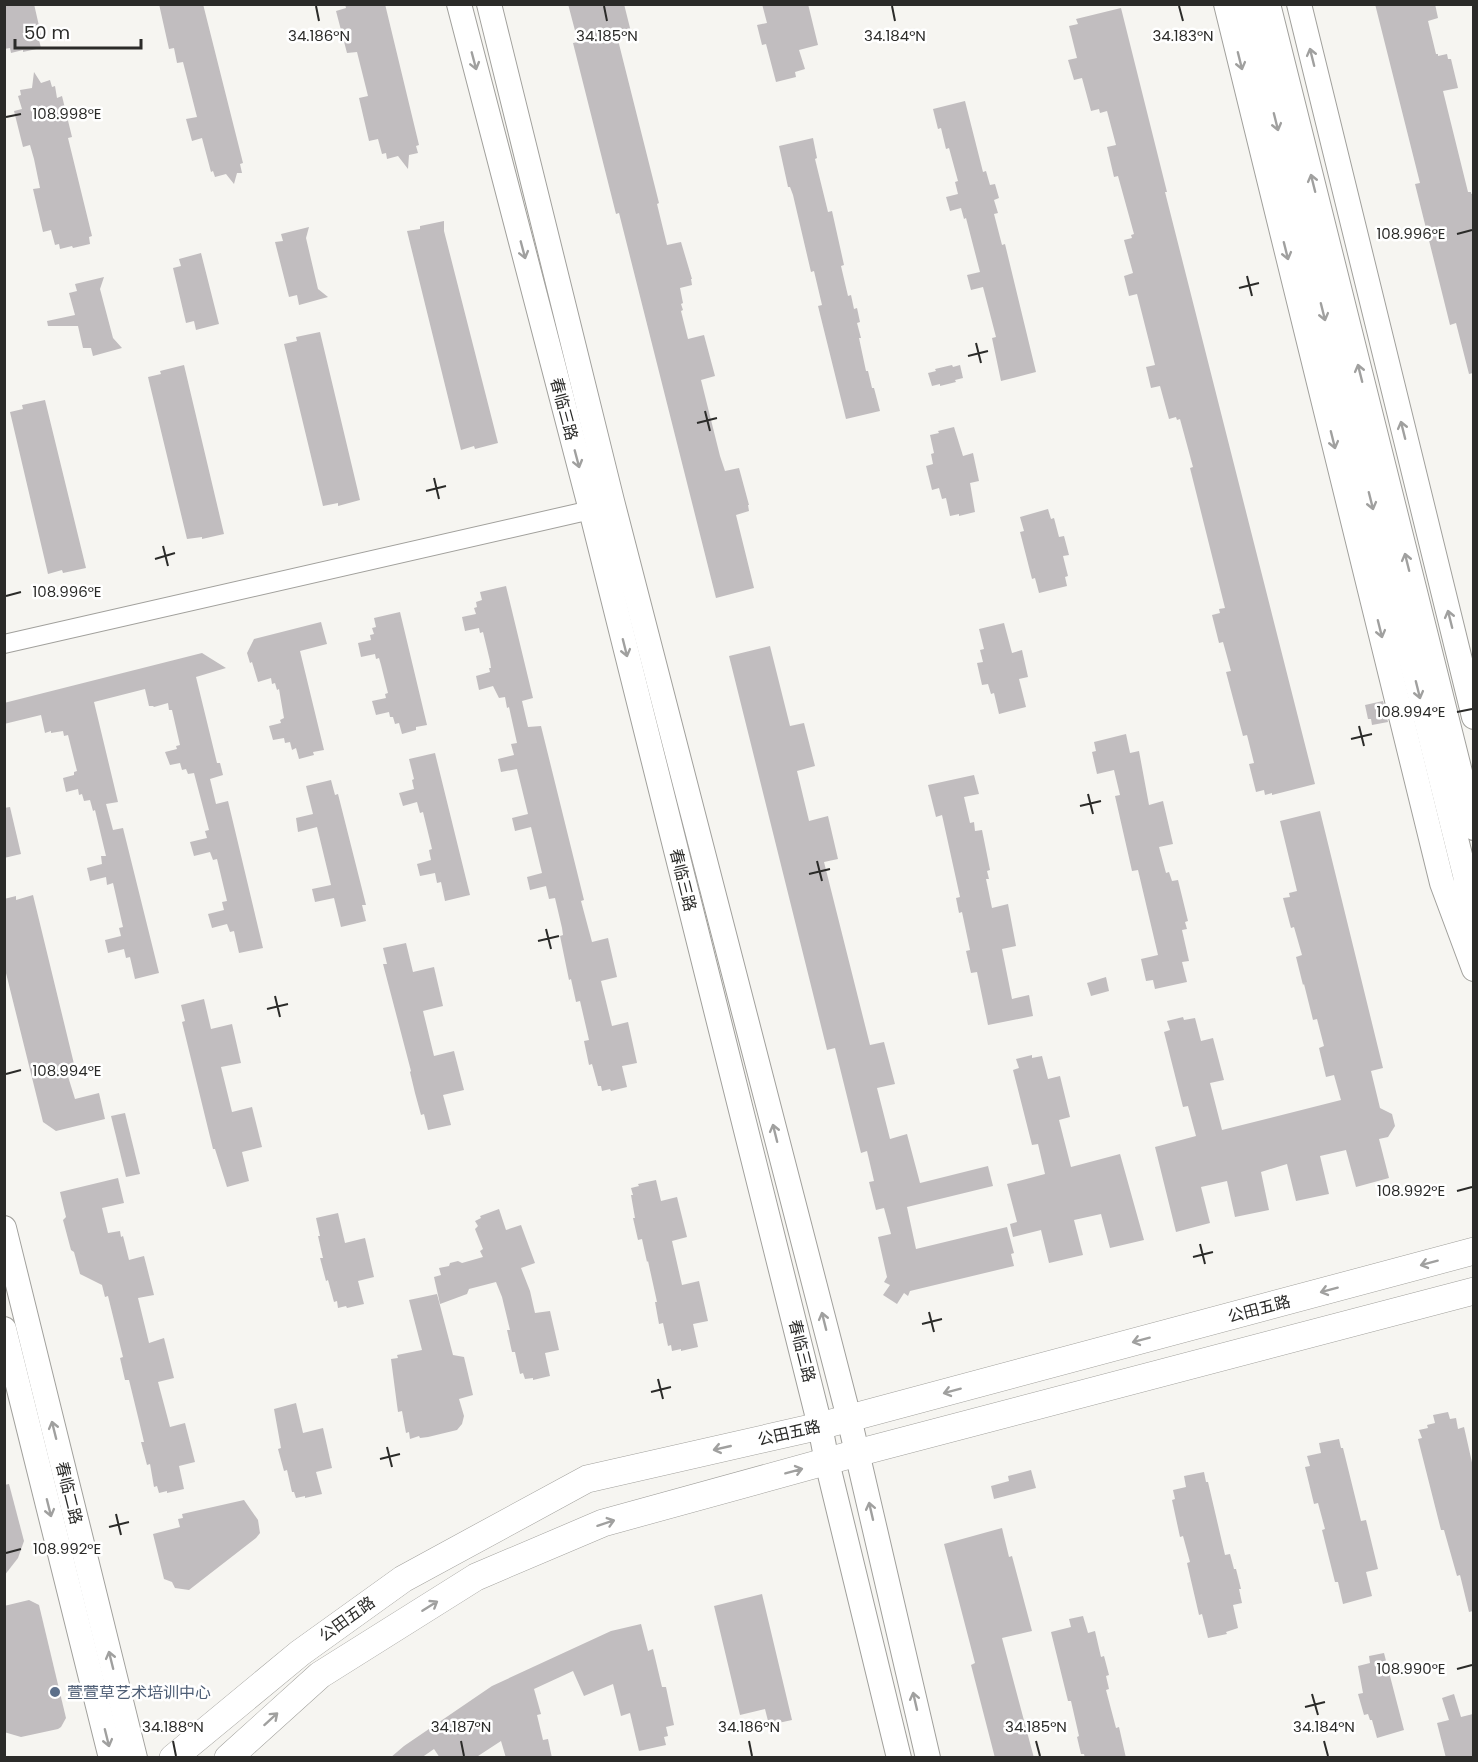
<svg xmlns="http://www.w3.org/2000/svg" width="1478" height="1762" font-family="Poppins,'Noto Sans SC',sans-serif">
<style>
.building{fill:#c1bdbf}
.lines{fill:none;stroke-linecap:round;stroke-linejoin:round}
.minor-casing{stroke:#a1a09c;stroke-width:20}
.tertiary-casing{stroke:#a1a09c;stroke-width:26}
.secondary-casing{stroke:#a1a09c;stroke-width:28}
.minor{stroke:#fff;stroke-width:18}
.tertiary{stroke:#fff;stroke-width:24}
.secondary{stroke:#fff;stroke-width:27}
.oneway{stroke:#a0a09f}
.ticks{fill:none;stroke:#2b2b29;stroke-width:2}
.service-dot{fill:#5c6f8a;stroke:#fff;stroke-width:2}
.labels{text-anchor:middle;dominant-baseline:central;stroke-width:5;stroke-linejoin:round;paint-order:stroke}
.street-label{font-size:16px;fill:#2b2b29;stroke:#fff}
.service-label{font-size:16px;fill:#4e5e75;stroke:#fff;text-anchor:start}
.ticks-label{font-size:15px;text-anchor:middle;fill:#2b2b29;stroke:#fff;stroke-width:5;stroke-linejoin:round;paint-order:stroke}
</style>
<rect width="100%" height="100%" fill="#f6f5f1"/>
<g class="building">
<polygon points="4,4 34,4 42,39 39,40 41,48 23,52 23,50 11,53 10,48 4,49"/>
<polygon points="159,4 203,4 243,163 240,164 242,173 237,173 234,184 226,174 215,177 213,171 211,172 202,138 192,141 186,119 197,117 183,62 177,63 174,48 169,49"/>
<polygon points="345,4 385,4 419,145 416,146 418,153 409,155 408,169 398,156 387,159 386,153 382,154 378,139 369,141 359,98 368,96 357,52 347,53 336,11 346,8"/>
<polygon points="568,4 624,4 632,36 618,40 659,203 657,204 667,245 681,242 692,279 691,279 692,285 680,288 683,303 681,304 683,310 681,311 688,339 704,335 715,376 701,380 720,456 725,471 739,468 749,505 748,505 749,511 736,515 754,588 716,598 619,213 616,214 573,43 578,42"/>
<polygon points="762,4 808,4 818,45 799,50 805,69 795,72 796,77 776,82 766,44 762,45 757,25 767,23"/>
<polygon points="1375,4 1435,4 1438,18 1428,21 1436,54 1438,54 1438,56 1447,54 1448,59 1451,59 1458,88 1443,91 1468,192 1471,192 1471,194 1473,193 1473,373 1469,374 1456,323 1450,325 1415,184 1420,183"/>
<polygon points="1121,8 1167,192 1165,192 1315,784 1272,795 1272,793 1265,795 1264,790 1256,792 1249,764 1254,763 1247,735 1243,736 1226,672 1231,671 1223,642 1219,643 1212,615 1220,613 1219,609 1225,608 1190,468 1193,467 1180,419 1177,420 1176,417 1169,419 1160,386 1151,388 1146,367 1155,365 1137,294 1129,296 1124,276 1133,273 1124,240 1132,238 1131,235 1134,234 1118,176 1114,177 1107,147 1116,145 1107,111 1100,113 1099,109 1091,111 1082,78 1074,80 1068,60 1077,58 1069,26 1078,24 1076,19"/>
<polygon points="34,72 41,83 50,80 52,87 55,86 57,98 62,96 72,137 68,138 92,236 89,237 90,244 73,248 72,246 60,249 59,244 55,245 51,230 43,232 33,189 40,188 34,159 30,145 23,147 14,111 22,109 18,96 21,95 20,90 32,88"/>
<polygon points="965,101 983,172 986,171 990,185 995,184 999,198 994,200 998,213 994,214 1002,245 1005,244 1036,372 1001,381 992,338 996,337 983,287 971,290 967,275 980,272 966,218 964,219 961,208 950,211 946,197 958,194 955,182 958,181 949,148 946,149 941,128 938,129 933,109"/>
<polygon points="813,138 817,158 815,159 828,212 832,211 844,265 841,266 848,296 851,295 854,309 857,308 860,322 857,323 861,338 859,338 866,371 868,371 872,388 874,388 880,411 846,419 818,306 822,305 814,271 811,272 793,195 790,187 788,187 779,146"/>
<polygon points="444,221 444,231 498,443 475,449 474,446 461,450 407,231 420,229 420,226"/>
<polygon points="309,227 306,238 318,289 328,297 299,305 297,295 289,297 275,242 283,241 281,234"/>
<polygon points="201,253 219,324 196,330 194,321 186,323 173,268 181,266 179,259"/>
<polygon points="104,277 100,289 113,338 122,348 93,356 91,348 83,348 78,326 48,326 47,321 75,315 69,293 77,291 75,284"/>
<polygon points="320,332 360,500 338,506 338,503 323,506 284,344 297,341 296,337"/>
<polygon points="184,365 224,534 202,539 202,537 187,539 148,377 161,374 160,371"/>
<polygon points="952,365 953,367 960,365 963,378 955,380 956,382 940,386 940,384 932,386 928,373 936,371 935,369"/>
<polygon points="45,400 86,568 63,573 62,570 48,574 10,412 23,409 22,405"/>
<polygon points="954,427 963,456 973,453 979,481 970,483 975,512 959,516 959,514 950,516 946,498 942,499 939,488 932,490 926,466 933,464 931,454 934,453 930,435 939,433 938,431"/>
<polygon points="1048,509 1051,519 1054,518 1059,537 1064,536 1069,555 1063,556 1068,576 1065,577 1067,586 1039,593 1035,578 1032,579 1020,532 1024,531 1020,517"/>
<polygon points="506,586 533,698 522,701 528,727 541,726 584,900 581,901 592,942 608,938 617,977 601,981 612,1026 628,1022 637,1063 622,1066 627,1087 611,1091 610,1089 602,1091 601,1086 598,1086 592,1064 589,1065 584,1041 589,1040 580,1001 576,1002 571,979 569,980 560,936 563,935 562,928 555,898 549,899 546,886 530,890 527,877 542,873 531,827 515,831 512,818 528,814 517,769 501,772 498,759 514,755 511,744 517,743 509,707 507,708 505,697 499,698 493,686 479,690 476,676 490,672 489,668 491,668 490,661 483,632 480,633 479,628 465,631 462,617 476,614 474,608 477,607 476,602 482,600 480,592"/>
<polygon points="400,612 427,725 416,727 416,730 402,734 399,723 395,724 393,717 390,717 389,712 376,715 372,701 386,698 385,694 388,693 381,665 379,658 376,659 375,654 361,657 358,643 371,640 370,635 374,634 372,628 376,627 374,618"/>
<polygon points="321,622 327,644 300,651 324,750 313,752 314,755 299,759 296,748 292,750 290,742 285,743 284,738 273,740 269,726 281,723 280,720 284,718 279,689 277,690 275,683 272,684 271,678 258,682 252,662 250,663 247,653 254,639"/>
<polygon points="1004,623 1012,653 1022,650 1028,677 1019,679 1026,707 999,714 994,693 991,694 988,684 982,685 977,663 983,662 980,650 984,649 979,629"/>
<polygon points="770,646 790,726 804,723 815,766 797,771 809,821 828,816 838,859 824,862 870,1045 884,1042 895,1084 877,1088 890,1139 907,1134 920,1183 988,1166 993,1186 907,1207 916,1249 1007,1227 1014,1253 1011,1254 1014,1266 910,1291 908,1296 904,1293 897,1304 883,1295 890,1285 884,1282 887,1277 878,1237 891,1234 884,1208 876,1210 869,1182 874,1181 867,1151 861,1153 835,1048 827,1050 729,656"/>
<polygon points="202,653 226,668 196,677 217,763 220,763 223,775 210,779 216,804 228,801 263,948 239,953 234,931 230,932 227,924 212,928 208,914 224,910 222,902 227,901 217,859 213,860 210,852 194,856 190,842 207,838 205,831 209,830 194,773 188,774 186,769 182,770 180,763 170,765 165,752 177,749 176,746 180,745 172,710 169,710 168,703 154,707 153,706 149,706 145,689 94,702 118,802 106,804 113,830 123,828 159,973 135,979 130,957 126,958 124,949 108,953 105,940 121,936 119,928 123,927 113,883 107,885 106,877 90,881 87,868 102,864 101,856 106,856 95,810 93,811 90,800 84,801 82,794 79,795 78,789 66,792 63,778 74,775 74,772 77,771 68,735 64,736 63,731 51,733 51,731 45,733 41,715 4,724 4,703"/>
<polygon points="1383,701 1388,722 1372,725 1371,719 1368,719 1365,705"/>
<polygon points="1126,734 1130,753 1139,751 1149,805 1163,801 1173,844 1159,847 1166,873 1169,872 1172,881 1178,880 1188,921 1185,922 1187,929 1182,930 1189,961 1182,962 1187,982 1155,989 1153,980 1146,981 1141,959 1158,955 1138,870 1132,871 1115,796 1120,795 1114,770 1097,774 1092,752 1096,751 1094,742"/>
<polygon points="435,753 470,895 445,901 441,882 437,883 435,873 420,876 417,864 431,860 429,850 432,849 423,812 420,813 417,802 403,806 399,793 414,789 412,780 414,779 409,759"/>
<polygon points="974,775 979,794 964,797 970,823 974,822 975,831 982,830 990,870 987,871 989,879 986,879 992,908 1008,904 1016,946 1002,949 1012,999 1029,995 1033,1016 988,1025 977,972 971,973 966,951 970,950 962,912 959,913 956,898 960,897 942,815 936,817 928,785"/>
<polygon points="331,780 335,795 338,794 366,905 362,905 366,921 341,927 334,898 315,902 312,889 331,885 317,827 298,832 296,818 313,814 306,786"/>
<polygon points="10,807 21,854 4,858 4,808"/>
<polygon points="1320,811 1383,1068 1371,1071 1380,1108 1392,1114 1395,1126 1388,1137 1379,1139 1389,1178 1356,1187 1346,1150 1320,1156 1329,1194 1296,1201 1287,1164 1261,1172 1269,1210 1235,1217 1227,1181 1201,1187 1210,1223 1176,1232 1155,1147 1196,1136 1188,1106 1183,1107 1164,1032 1170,1030 1167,1021 1183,1017 1184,1020 1195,1018 1201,1041 1213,1038 1224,1080 1210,1083 1222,1130 1341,1100 1334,1075 1326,1077 1319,1048 1324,1046 1317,1019 1313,1020 1304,984 1303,985 1296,957 1302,955 1294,927 1291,928 1283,898 1290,897 1289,893 1297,891 1280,821"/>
<polygon points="33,895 75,1068 66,1070 75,1099 99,1093 105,1119 56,1131 43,1122 4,965 4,899 16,896 16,900"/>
<polygon points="406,943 413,972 434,967 443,1006 423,1011 434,1056 454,1051 464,1090 443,1095 451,1125 428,1130 424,1114 421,1115 415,1093 410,1072 411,1071 383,964 387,964 383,948"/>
<polygon points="1106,977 1109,991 1091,996 1087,983"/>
<polygon points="204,999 211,1029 232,1024 241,1063 221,1067 232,1112 252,1107 262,1147 242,1152 249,1181 227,1187 215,1149 213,1149 182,1022 185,1021 181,1005"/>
<polygon points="1032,1055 1032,1058 1042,1056 1048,1079 1060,1076 1070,1117 1059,1120 1071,1167 1120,1154 1144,1240 1110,1248 1101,1214 1074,1220 1083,1255 1049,1263 1041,1230 1013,1237 1010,1224 1017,1222 1007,1184 1045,1174 1038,1144 1032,1145 1013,1070 1019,1068 1016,1059"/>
<polygon points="125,1113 140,1174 126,1177 111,1116"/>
<polygon points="118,1178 124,1203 102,1208 108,1233 120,1231 121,1237 123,1236 129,1260 144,1256 154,1295 138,1298 149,1343 164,1338 174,1378 158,1382 170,1427 185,1423 195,1462 179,1466 184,1489 167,1493 167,1491 159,1493 157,1486 154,1487 150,1464 147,1465 141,1442 144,1442 139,1421 129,1380 125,1380 120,1358 123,1357 108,1296 105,1297 102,1285 80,1274 74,1252 71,1250 63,1220 66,1217 60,1192"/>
<polygon points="656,1180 661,1201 677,1197 687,1237 672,1241 682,1285 699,1281 708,1321 693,1324 698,1347 681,1351 681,1349 672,1351 671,1345 668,1346 663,1323 659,1324 655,1302 657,1302 648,1261 647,1262 642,1239 638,1240 633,1218 635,1218 631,1195 633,1195 631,1188 639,1186 638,1184"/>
<polygon points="499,1209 506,1230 521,1225 535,1263 521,1268 530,1291 535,1313 550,1311 559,1350 545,1353 550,1376 533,1380 533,1378 525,1379 523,1373 520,1374 515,1352 512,1352 507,1330 510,1330 502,1297 496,1282 469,1289 467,1294 440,1304 434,1277 441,1275 439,1268 449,1266 450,1263 458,1261 462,1263 483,1257 480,1251 483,1249 475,1229 478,1226 475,1221 481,1218 480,1216"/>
<polygon points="338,1213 345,1243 365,1238 374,1277 358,1281 364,1304 347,1308 346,1306 338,1308 337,1301 334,1302 328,1280 326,1281 320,1258 323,1258 318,1236 320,1236 316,1218"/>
<polygon points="437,1294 453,1355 464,1357 473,1395 459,1399 464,1416 462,1424 457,1430 428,1437 420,1438 419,1436 410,1439 409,1432 406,1433 402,1411 398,1412 397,1405 391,1359 398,1358 397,1355 422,1350 409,1300"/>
<polygon points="296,1403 303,1433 323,1428 332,1468 316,1472 322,1494 305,1498 305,1496 296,1498 294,1492 292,1492 287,1470 284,1471 278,1449 281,1448 274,1409"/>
<polygon points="1448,1412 1450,1419 1456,1418 1458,1429 1464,1427 1473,1467 1473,1611 1469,1612 1460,1575 1457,1576 1444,1530 1441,1530 1418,1439 1422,1438 1419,1430 1428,1428 1427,1425 1435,1423 1433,1415"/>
<polygon points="1339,1439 1341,1448 1343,1448 1361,1521 1366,1520 1378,1569 1366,1572 1372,1596 1343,1604 1338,1582 1335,1582 1322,1530 1325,1529 1318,1503 1314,1504 1305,1467 1310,1466 1307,1456 1321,1453 1319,1443"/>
<polygon points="1031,1470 1036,1488 994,1499 991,1486 1009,1481 1008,1476"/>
<polygon points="1204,1472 1206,1482 1208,1482 1225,1555 1230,1554 1234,1569 1236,1569 1241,1589 1239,1589 1242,1603 1233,1605 1238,1628 1226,1632 1227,1634 1208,1638 1202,1614 1199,1615 1187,1563 1190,1562 1183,1536 1180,1537 1172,1500 1175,1499 1173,1490 1186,1487 1184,1476"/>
<polygon points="9,1484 24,1541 18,1558 4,1576 4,1485"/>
<polygon points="244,1500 258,1520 260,1533 256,1538 189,1590 175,1588 172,1582 164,1579 153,1534 180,1527 178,1519 183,1518 182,1514"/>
<polygon points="1002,1528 1009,1557 1012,1556 1032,1631 1002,1638 1034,1758 995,1758 971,1665 975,1663 944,1544"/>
<polygon points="762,1594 792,1720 769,1725 765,1709 740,1715 714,1606"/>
<polygon points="29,1600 39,1605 66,1718 61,1727 58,1729 21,1737 4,1732 4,1606"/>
<polygon points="1083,1616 1088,1633 1095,1631 1101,1657 1104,1656 1109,1675 1106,1676 1109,1689 1106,1690 1116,1728 1119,1727 1126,1758 1085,1758 1084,1754 1081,1754 1077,1737 1079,1736 1071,1701 1068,1701 1051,1632 1071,1627 1069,1619"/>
<polygon points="641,1624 648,1651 653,1649 662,1687 666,1687 674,1725 666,1727 668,1736 664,1737 666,1745 639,1751 630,1713 621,1716 613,1684 584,1696 573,1671 534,1689 541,1714 537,1715 543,1740 548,1739 552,1758 506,1758 501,1741 475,1758 440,1758 434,1749 421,1758 390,1758 404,1746 492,1686 611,1631"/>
<polygon points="1384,1653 1404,1730 1377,1738 1372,1720 1370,1720 1368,1714 1364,1715 1358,1694 1363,1693 1358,1666 1370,1663 1369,1656"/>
<polygon points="1454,1694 1461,1717 1473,1714 1473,1758 1446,1758 1437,1723 1449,1720 1442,1698"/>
</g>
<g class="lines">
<g class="minor-casing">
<polyline id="minor" points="4,644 591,510 602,506"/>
</g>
<g class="tertiary-casing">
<g id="tertiary">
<polyline points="459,4 591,510 820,1426 827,1462 899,1758"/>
<polyline points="489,4 612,501 849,1418 928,1758"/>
<polyline points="1226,4 1442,883 1474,969"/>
<polyline points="1247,4 1465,875 1472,936"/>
<polyline points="1268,4 1474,828"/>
<polyline points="1299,4 1474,717"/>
<polyline points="4,1228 135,1758"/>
<polyline points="4,1329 111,1758"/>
</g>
</g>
<g class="secondary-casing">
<g id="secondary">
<polyline points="173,1758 300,1653 403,1579 587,1479 820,1426 1474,1251"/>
<polyline points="228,1758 320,1675 476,1577 603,1523 857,1453 1474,1291"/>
</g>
</g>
<use href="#minor" class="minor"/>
<use href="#tertiary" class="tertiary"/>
<use href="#secondary" class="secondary"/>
</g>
<defs><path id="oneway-shaft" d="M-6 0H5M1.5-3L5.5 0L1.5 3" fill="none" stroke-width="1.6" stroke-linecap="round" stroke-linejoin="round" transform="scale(1.5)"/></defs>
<g class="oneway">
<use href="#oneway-shaft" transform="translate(1312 57) rotate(-104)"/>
<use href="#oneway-shaft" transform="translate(474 61) rotate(75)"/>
<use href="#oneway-shaft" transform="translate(1240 61) rotate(76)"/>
<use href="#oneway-shaft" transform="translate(1276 122) rotate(76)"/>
<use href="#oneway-shaft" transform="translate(1313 183) rotate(-104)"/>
<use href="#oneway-shaft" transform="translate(523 250) rotate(75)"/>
<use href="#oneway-shaft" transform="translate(1286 251) rotate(76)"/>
<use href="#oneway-shaft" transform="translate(1323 312) rotate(76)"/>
<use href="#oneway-shaft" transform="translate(1360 373) rotate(-104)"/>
<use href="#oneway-shaft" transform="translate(1403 430) rotate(-104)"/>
<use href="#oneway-shaft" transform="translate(1333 440) rotate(76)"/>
<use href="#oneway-shaft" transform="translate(577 459) rotate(75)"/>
<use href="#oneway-shaft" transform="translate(1371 501) rotate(76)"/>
<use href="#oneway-shaft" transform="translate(1407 562) rotate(-104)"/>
<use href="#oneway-shaft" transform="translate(1450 619) rotate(-104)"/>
<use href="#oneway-shaft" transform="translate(1380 629) rotate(76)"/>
<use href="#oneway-shaft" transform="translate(625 648) rotate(76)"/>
<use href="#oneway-shaft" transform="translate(1418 690) rotate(76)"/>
<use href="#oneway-shaft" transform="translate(775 1133) rotate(-104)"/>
<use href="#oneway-shaft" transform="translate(1429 1263) rotate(165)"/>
<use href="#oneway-shaft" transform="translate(1329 1290) rotate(165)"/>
<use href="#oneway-shaft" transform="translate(824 1321) rotate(-104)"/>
<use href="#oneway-shaft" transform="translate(1141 1340) rotate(165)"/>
<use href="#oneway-shaft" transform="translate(952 1391) rotate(165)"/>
<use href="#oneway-shaft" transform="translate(54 1430) rotate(-104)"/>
<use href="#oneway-shaft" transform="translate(722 1448) rotate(167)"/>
<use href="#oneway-shaft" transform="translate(794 1471) rotate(-15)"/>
<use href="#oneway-shaft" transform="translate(49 1508) rotate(76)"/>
<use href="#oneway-shaft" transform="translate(871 1511) rotate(-103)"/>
<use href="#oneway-shaft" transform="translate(606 1523) rotate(-18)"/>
<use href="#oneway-shaft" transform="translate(430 1606) rotate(-32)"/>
<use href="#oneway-shaft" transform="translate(111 1660) rotate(-104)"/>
<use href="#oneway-shaft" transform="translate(915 1701) rotate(-103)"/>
<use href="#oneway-shaft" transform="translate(271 1719) rotate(-42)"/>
<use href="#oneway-shaft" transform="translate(107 1738) rotate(76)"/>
</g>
<path class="ticks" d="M316,6l3,15M604,6l3,15M892,6l3,15M1179,6l4,15M6,117l15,-3M1457,234l15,-4M1247,276l5,20M1239,288l20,-5M976,343l5,20M968,356l20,-5M705,411l5,20M697,423l20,-5M434,478l5,21M426,491l20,-5M163,546l5,20M155,559l20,-6M6,596l15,-4M1457,712l15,-3M1359,726l5,20M1351,739l21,-5M1088,794l5,20M1080,806l21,-5M817,861l5,20M809,874l21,-5M546,929l5,20M538,941l21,-5M275,996l5,21M267,1009l21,-5M6,1074l15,-4M1457,1191l15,-4M1200,1244l5,20M1193,1257l20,-5M929,1312l5,20M922,1324l20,-5M658,1379l5,20M651,1392l20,-5M387,1447l5,20M380,1459l20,-5M116,1514l5,21M109,1527l20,-5M6,1553l15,-4M1457,1669l15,-4M1312,1694l6,21M1305,1707l20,-5M173,1741l3,15M461,1741l3,15M749,1741l3,15M1036,1741l4,15M1324,1741l4,15"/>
<circle class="service-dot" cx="55" cy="1692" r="6"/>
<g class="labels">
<g class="street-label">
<text transform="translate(564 409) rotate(75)">春临三路</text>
<text transform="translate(683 880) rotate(76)">春临三路</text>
<text transform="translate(1259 1309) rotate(-15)">公田五路</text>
<text transform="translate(802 1351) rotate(76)">春临三路</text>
<text transform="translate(789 1433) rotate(-13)">公田五路</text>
<text transform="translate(69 1493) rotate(76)">春临二路</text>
<text transform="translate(347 1619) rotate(-36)">公田五路</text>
</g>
<g class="service-label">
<text x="67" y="1692">萱萱草艺术培训中心</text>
</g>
</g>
<g class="ticks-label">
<text x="319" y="41">34.186°N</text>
<text x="607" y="41">34.185°N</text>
<text x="895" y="41">34.184°N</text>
<text x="1183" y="41">34.183°N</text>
<text x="67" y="119">108.998°E</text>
<text x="1411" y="239">108.996°E</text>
<text x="67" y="597">108.996°E</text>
<text x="1411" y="717">108.994°E</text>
<text x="67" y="1076">108.994°E</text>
<text x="1411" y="1196">108.992°E</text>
<text x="67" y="1554">108.992°E</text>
<text x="1411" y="1674">108.990°E</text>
<text x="173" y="1732">34.188°N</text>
<text x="461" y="1732">34.187°N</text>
<text x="749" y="1732">34.186°N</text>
<text x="1036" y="1732">34.185°N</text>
<text x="1324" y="1732">34.184°N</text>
</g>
<rect width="1478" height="1762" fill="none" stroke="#2b2b29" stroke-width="12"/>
<path d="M15 39v9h126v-9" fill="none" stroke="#2b2b29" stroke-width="3"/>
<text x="24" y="39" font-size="18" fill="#2b2b29" stroke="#ffffff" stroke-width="4.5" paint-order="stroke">50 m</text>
</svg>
